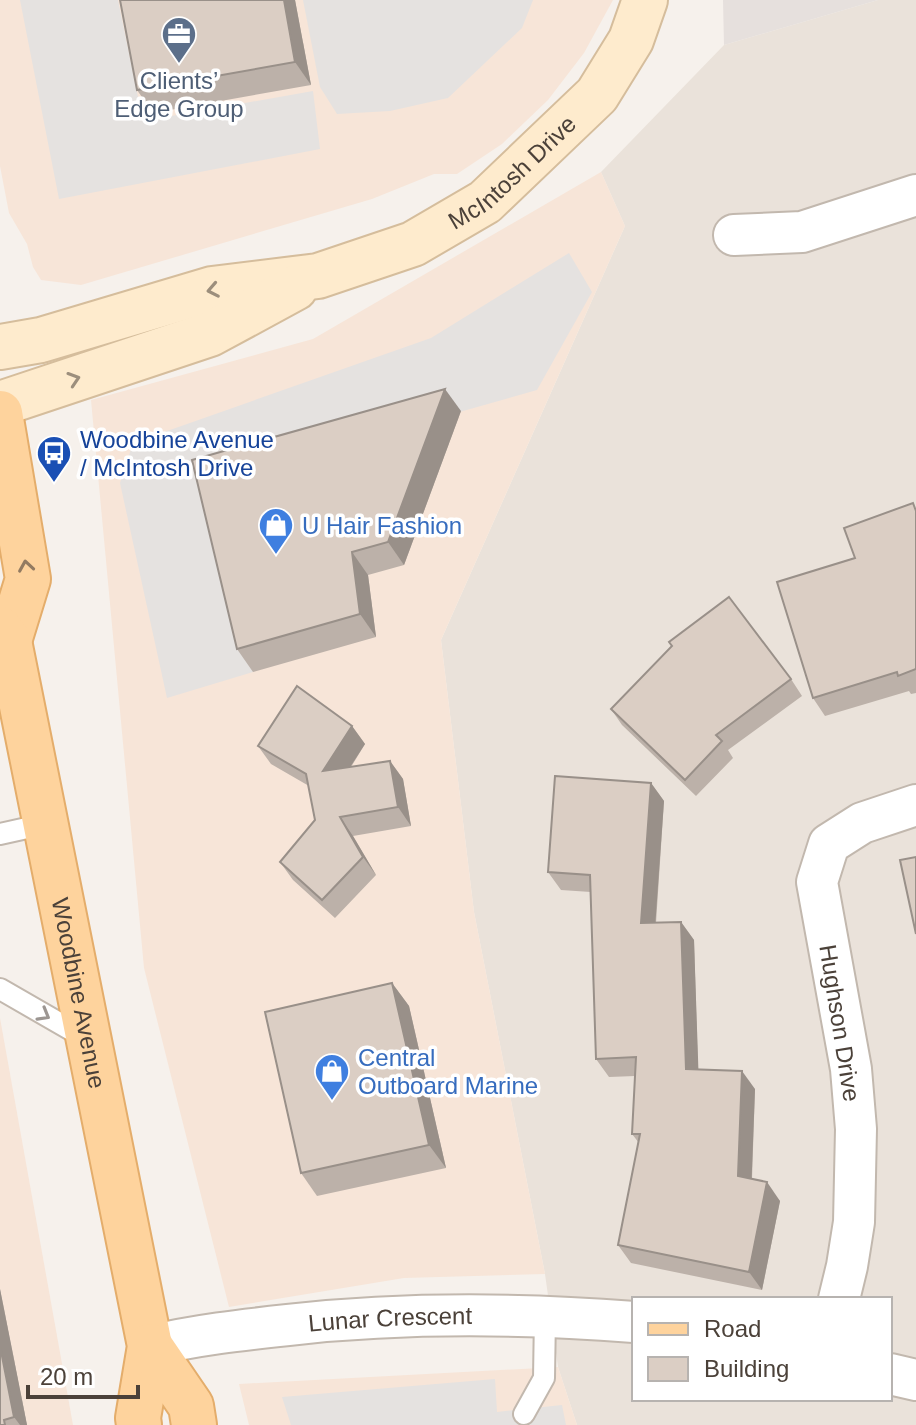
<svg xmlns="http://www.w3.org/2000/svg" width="916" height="1425" font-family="Helvetica,sans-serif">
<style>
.residential{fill:#eae2da;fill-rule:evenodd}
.commercial{fill:#f7e5d8}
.industrial{fill:#e6e0dd}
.parking{fill:#e5e2e0}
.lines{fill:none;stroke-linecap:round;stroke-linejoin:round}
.lane-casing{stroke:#c2b8ae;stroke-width:24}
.street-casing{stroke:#c2b8ae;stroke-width:44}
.secondary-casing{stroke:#d5bd9c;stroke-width:48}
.primary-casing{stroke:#e4ad6b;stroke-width:48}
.lane{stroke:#fff;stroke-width:20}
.street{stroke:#fff;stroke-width:40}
.secondary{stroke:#feebcd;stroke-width:44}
.primary{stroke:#fed39d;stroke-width:44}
.wall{fill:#bcb1a9}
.shaded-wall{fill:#999089}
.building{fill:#dbcec4;stroke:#999089;stroke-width:2}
.oneway{stroke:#9c8e7c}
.oneway2{stroke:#937b61}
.oneway3{stroke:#9c9692}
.labels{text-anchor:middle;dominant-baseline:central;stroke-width:7;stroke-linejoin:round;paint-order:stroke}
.service-label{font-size:24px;fill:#4e5e75;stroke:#fff}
.street-label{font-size:24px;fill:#4b4139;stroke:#fff}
.transit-label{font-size:24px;fill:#164399;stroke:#fff;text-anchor:start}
.shop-label{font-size:24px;fill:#366cbe;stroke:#fff;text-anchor:start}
</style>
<rect width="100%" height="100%" fill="#f6f1ec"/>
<path class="residential" d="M878,0h38v1425h-339l-19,-58 -13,-93 -71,-362 -33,-272 184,-414 -24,-54 123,-127zM634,1299h256v100h-256z"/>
<g class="commercial">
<polygon points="0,0 613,0 584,53 548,100 502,144 457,174 434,174 372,199 81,285 41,280 33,267 27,244 9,213 0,166"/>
<polygon points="601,172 625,226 441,640 474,912 545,1274 404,1278 229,1307 144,968 91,400 313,339"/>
<polygon points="0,1018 73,1425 0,1425"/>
<polygon points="558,1367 577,1425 249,1425 239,1384"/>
</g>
<polygon class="industrial" points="723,0 878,0 724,45"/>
<g class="parking">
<polygon points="20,0 118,0 143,121 313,91 320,149 59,199"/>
<polygon points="303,0 533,0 522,28 448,98 390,111 337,114 320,87"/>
<polygon points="569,253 592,292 537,390 208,483 253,672 167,698 120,483 133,443 431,338"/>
<polygon points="495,1379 497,1412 562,1405 566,1425 291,1425 282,1397"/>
</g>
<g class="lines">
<g class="lane-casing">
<g id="lane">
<polyline points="0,834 45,824"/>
<polyline points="0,989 87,1039"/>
<polyline points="524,1414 544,1378 545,1315"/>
</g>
</g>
<g class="street-casing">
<g id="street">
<polyline points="734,235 802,232 916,195"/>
<polyline points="839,1299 847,1266 854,1222 856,1129 851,1069 817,882 829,844 862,823 916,805"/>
<path id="s1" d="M150,1346c46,-11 91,-16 138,-21 116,-13 230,-12 346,-3"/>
<polyline points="890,1374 916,1380"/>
</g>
</g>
<g class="secondary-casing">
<g id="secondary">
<path id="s2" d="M0,347l41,-7 171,-51 106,-13 95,-32 72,-42 112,-107 34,-55 14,-40"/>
<polyline points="0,404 210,334 295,288"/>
</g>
</g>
<g class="primary-casing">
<g id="primary">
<polyline points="0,413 28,579 9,641"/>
<path id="s3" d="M0,629l9,12 141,705 -12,72 1,7"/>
<polyline points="150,1346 191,1406 194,1425"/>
</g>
</g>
<use href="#lane" class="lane"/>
<use href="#street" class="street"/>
<use href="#secondary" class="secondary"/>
<use href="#primary" class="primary"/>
</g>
<g class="wall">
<polygon points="295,0 311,85 153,113 137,90"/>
<polygon points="461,411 404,565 368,575 376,637 253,672 237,649"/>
<polygon points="916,508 916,693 911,694 909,691 825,716 813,698"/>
<polygon points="791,679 802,696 728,750 733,758 696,796 622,725 611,709"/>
<polygon points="352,726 365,744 351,767 390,761 403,779 411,826 353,836 376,875 335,918 293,880 280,862 315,820 309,786 271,764 258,746"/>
<polygon points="651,783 664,801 656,923 681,922 694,940 698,1069 755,1089 752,1179 780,1201 762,1290 631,1263 618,1245 639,1143 632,1134 635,1076 609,1077 596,1059 591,892 561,890 548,872"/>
<polygon points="392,983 409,1006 446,1168 317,1196 301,1173"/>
<polygon points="0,1289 27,1425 0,1425"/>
</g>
<g class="shaded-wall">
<polygon points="284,0 295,0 311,85 295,62"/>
<polygon points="445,389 461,411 404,565 388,542"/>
<polygon points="352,552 368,575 376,637 360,614"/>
<polygon points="352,726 365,744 336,789 323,771"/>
<polygon points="390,761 403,779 411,826 398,807"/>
<polygon points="651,783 664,801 654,942 641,923"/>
<polygon points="340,817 353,836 376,875 363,857"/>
<polygon points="681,922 694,940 699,1087 686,1069"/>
<polygon points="392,983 409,1006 446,1168 429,1145"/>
<polygon points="742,1071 755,1089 751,1195 738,1176"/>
<polygon points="767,1182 780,1201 762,1290 749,1272"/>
<polygon points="0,1289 27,1425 20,1425 14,1417 0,1346"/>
</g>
<g class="building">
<polygon points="120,0 284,0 295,62 137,90"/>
<polygon points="445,389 388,542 352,552 360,614 237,649 192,460"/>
<polygon points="913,503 916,511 916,669 898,676 897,672 813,698 777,582 855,558 844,528"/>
<polygon points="729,597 791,679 716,735 722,741 685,780 611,709 672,646 669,642"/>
<polygon points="297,686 352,726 323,771 390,761 398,807 340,817 363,857 322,900 280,862 315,820 306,774 258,746"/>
<polygon points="555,776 651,783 641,923 681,922 686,1069 742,1071 738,1176 767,1182 749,1272 618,1245 640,1134 632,1134 636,1057 596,1059 590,875 548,872"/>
<polygon points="916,857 916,934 900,860"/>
<polygon points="392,983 429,1145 301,1173 265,1012"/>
<polygon points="0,1346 14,1417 4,1420 5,1425 0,1425"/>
</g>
<defs><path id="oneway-chevron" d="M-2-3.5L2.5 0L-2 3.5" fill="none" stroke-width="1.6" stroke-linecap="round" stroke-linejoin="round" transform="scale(2)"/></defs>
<g class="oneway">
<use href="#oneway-chevron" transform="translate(213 290) rotate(169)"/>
<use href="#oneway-chevron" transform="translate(74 379) rotate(-18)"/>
</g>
<use class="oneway2" href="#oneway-chevron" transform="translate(26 566) rotate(-99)"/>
<use class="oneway3" href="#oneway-chevron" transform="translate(44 1015) rotate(30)"/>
<defs>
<g id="office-pin" transform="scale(1.8)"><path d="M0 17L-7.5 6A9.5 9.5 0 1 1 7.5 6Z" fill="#5c6f8a" stroke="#fff"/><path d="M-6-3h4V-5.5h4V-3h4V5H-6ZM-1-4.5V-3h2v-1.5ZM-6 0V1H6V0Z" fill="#fff"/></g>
<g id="bus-pin" transform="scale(1.8)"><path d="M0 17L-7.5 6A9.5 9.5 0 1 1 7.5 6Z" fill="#1a4fb4" stroke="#fff"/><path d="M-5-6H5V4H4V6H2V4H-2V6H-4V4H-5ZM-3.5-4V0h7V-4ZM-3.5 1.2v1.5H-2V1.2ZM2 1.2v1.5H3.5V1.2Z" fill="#fff"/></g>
<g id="shop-pin" transform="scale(1.8)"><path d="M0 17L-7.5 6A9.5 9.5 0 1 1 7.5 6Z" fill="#3f7fe0" stroke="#fff"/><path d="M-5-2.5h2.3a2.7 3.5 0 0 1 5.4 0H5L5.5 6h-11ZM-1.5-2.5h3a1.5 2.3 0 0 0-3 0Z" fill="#fff"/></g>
</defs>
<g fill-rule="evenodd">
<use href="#office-pin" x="179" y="34"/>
<use href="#bus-pin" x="54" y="453"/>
<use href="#shop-pin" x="276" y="525"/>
<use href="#shop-pin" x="332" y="1071"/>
</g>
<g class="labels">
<g class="service-label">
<text x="179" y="80">Clients’<tspan x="179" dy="28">Edge Group</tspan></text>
</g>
<g class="street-label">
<text stroke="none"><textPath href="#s2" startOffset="550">McIntosh Drive</textPath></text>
<text stroke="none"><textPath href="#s3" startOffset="374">Woodbine Avenue</textPath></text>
<text transform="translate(840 1023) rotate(81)">Hughson Drive</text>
<text stroke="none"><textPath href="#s1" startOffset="242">Lunar Crescent</textPath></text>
</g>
<g class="transit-label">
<text x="80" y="439">Woodbine Avenue<tspan x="80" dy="28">/ McIntosh Drive</tspan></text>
</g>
<g class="shop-label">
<text x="302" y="525">U Hair Fashion</text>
<text x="358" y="1057">Central<tspan x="358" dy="28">Outboard Marine</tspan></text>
</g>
</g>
<rect x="632" y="1297" width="260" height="104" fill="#ffffff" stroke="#b7b3b0" stroke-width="2"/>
<rect x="648" y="1323" width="40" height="12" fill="#fed39d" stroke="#b7b3b0" stroke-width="2"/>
<text x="704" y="1337" font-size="24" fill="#4b4139">Road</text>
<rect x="648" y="1357" width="40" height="24" fill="#dbcec4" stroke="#b7b3b0" stroke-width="2"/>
<text x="704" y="1377" font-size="24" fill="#4b4139">Building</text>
<path d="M28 1385v12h110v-12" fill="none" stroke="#4b4139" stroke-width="4"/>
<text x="40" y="1385" font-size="24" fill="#4b4139" stroke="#ffffff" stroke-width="6" paint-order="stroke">20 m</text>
</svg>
